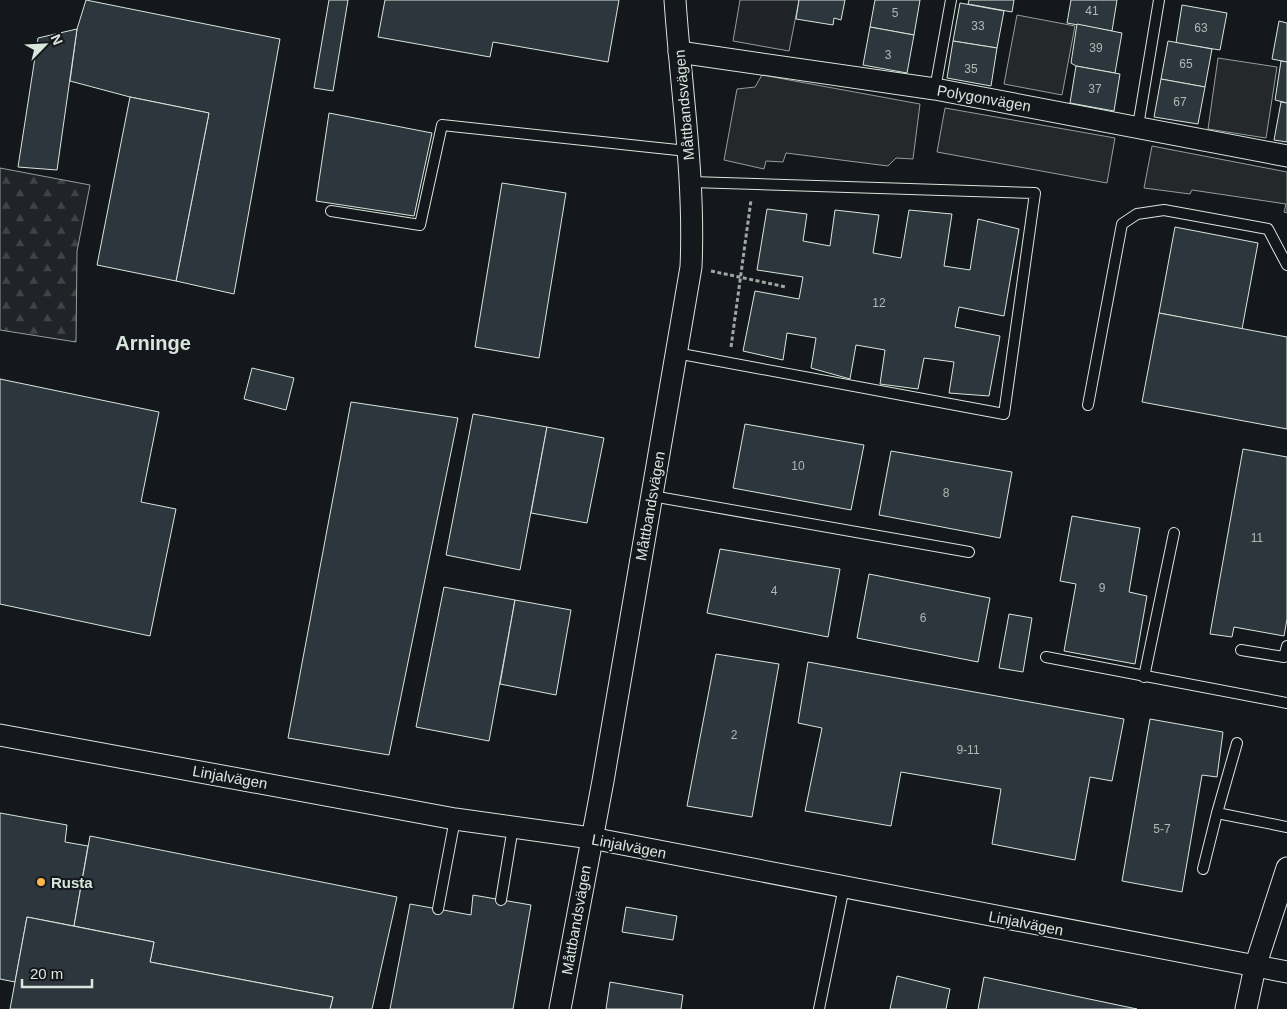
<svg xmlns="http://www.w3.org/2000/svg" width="1287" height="1009" font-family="Arial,sans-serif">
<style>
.green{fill:#202428;stroke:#939e99}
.forest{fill:url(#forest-firs);stroke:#939e99}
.parking{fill:#24282b;stroke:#939e99}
.building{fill:#2c363c;stroke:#d8e6dc}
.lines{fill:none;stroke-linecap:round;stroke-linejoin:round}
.service-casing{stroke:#d8e6dc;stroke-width:12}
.minor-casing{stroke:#d8e6dc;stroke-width:23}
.path{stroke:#9da8a2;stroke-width:3;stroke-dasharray:4 2.5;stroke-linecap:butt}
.service{stroke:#14181c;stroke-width:10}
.minor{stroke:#14181c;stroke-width:21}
.poi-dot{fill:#ffb74d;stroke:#14181c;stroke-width:2}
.labels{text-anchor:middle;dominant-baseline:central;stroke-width:4;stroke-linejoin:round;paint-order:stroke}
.number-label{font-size:12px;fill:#adbab4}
.street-label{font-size:15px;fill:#d8e6dc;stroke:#14181c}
.poi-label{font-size:15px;font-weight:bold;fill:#d8e6dc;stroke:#14181c;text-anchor:start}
.district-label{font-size:20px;font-weight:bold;fill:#d8e6dc;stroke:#14181c}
</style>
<defs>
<pattern id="forest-firs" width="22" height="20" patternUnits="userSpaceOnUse" patternTransform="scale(1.25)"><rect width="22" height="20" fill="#202428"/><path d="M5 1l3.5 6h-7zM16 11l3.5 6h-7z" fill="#404447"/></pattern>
</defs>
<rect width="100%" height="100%" fill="#14181c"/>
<polygon class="green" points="740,0 799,0 789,51 733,41"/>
<polygon class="forest" points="0,168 90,185 77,251 76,342 0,330"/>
<g class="parking">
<polygon points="1017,15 1075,26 1062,95 1004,84"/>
<polygon points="1218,58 1277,67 1266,138 1208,129"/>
<polygon points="762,75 920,104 913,159 896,158 888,166 786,153 783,162 766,161 764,169 724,160 737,89 755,87"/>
<polygon points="945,108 1115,138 1107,183 937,152"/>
<polygon points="1152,146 1287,172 1287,213 1284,212 1286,204 1192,190 1190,194 1144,188"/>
</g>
<g class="building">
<polygon points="86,0 280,39 234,294 176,281 209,113 130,97 70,81 77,29"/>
<polygon points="329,0 348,0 333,91 314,88"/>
<polygon points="385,0 619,0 608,62 493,42 490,57 378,37"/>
<polygon points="799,0 845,0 841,20 834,18 833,25 796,19"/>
<polygon points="875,0 920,0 914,35 870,27"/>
<polygon points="969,0 1014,0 1012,12 968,4"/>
<polygon points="1071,0 1117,0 1112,31 1067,23"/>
<polygon points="960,3 1004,11 997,48 953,41"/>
<polygon points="1182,5 1227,13 1220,50 1176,43"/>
<polygon points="1279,21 1287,23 1287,62 1272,59"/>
<polygon points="1077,24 1122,33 1115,73 1076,66 1071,63"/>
<polygon points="870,27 914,35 907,73 863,65"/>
<polygon points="77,29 57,170 18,167 38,38"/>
<polygon points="953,41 997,48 991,86 947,78"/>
<polygon points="1168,41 1212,49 1205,87 1161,79"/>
<polygon points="1281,61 1287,62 1287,103 1275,100"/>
<polygon points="1076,66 1120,74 1114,111 1070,103"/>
<polygon points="1161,79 1205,87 1198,124 1154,117"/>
<polygon points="130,97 209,113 176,281 97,265"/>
<polygon points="1281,102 1287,103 1287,142 1274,140"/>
<polygon points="329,113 432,133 414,216 316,201"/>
<polygon points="502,183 566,193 539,358 475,347"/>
<polygon points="767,209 807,214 803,241 830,246 835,210 879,215 873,253 901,258 909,210 952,214 944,266 970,270 978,219 1019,229 1004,316 959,307 955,327 1000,336 989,396 949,393 954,362 924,358 918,389 880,384 885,350 856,345 850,379 811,368 816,338 787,333 783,360 743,351 755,291 799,299 803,277 757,270"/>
<polygon points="1175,227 1258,243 1242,329 1159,313"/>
<polygon points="1159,313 1287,337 1287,429 1142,402"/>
<polygon points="252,368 294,378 286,410 244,399"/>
<polygon points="0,379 159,412 141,502 176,509 150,636 0,604"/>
<polygon points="351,402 458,418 389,755 288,738"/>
<polygon points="473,414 547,427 520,570 446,555"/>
<polygon points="745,424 864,445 851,510 733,488"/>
<polygon points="547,427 604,438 587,523 531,513"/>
<polygon points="1243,449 1287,457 1287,619 1284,636 1234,627 1232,637 1210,634"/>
<polygon points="891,451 1012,472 1000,538 879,515"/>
<polygon points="1072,516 1140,528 1129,592 1147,596 1135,664 1064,651 1076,584 1060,581"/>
<polygon points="720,549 840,569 828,637 707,613"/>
<polygon points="869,574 990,598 978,662 857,638"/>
<polygon points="444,587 515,600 489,741 416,727"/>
<polygon points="515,600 571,610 556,695 500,684"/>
<polygon points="1009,614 1032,618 1023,672 999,668"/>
<polygon points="716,654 779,664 752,817 687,806"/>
<polygon points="808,662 1124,719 1112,781 1090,777 1075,860 992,844 1001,789 901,772 891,826 805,811 822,728 798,723"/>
<polygon points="1150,719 1223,732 1217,777 1202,775 1182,892 1122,881"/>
<polygon points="0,813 67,825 65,842 88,846 74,926 27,917 15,982 0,979"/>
<polygon points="90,836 397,897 372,1009 330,1009 333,997 150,962 154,942 74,926"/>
<polygon points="473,895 531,905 513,1009 390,1009 410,904 471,915"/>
<polygon points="626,907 677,916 673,940 622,932"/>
<polygon points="27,917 154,942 150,962 333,997 330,1009 10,1009"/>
<polygon points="897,976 950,989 946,1009 890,1009"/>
<polygon points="984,977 1137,1009 978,1009"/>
<polygon points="610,982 683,995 681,1009 606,1009"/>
</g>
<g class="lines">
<g class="service-casing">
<g id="service">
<polyline points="935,89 951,0"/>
<polyline points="1138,126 1159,0"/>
<polyline points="331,211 420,225 442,125 687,151"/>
<polyline points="676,353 1004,414 1035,193 691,182"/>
<polyline points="1088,405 1122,224 1137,214 1164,210 1268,229 1287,265"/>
<polyline points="652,496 969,552"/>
<polyline points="1241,650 1284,657 1287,646"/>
<polyline points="1046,657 1287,703"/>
<polyline points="1144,677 1174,533"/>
<polyline points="1237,743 1217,813 1287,827"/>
<polyline points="1203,869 1217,813"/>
<polyline points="501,900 513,827"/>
<polyline points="438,909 455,819"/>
<polyline points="819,1009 844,887"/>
</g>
</g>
<g class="minor-casing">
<g id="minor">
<polyline points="679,52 935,89 1287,156"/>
<polyline points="0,735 455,819 591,838 1287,972"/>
<path d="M560,1009l43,-228 88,-514c4,-89 -10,-178 -16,-267"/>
<polyline points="1246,1009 1255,967 1287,868"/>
</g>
</g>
<g class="path">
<polyline points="711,271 786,287"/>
<polyline points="731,347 751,200"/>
</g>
<use href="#service" class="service"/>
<use href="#minor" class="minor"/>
</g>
<circle class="poi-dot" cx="41" cy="882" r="5"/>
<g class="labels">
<g class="number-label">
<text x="1092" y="11">41</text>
<text x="895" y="13">5</text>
<text x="978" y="26">33</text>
<text x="1201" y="28">63</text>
<text x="1096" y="48">39</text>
<text x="888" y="55">3</text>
<text x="1186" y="64">65</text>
<text x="971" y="69">35</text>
<text x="1095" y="89">37</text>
<text x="1180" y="102">67</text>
<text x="879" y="303">12</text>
<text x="798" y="466">10</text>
<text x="946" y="493">8</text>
<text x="1257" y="538">11</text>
<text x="1102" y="588">9</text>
<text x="774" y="591">4</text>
<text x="923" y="618">6</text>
<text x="734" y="735">2</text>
<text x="968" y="750">9-11</text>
<text x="1162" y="829">5-7</text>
</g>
<g class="street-label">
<text transform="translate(984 98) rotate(10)">Polygonvägen</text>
<text transform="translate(684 105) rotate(-95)">Måttbandsvägen</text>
<text transform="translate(650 506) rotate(-80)">Måttbandsvägen</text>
<text transform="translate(230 777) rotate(10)">Linjalvägen</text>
<text transform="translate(629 846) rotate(11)">Linjalvägen</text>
<text transform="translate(576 920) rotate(-80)">Måttbandsvägen</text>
<text transform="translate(1026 923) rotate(11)">Linjalvägen</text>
</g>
<g class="poi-label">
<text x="51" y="882">Rusta</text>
</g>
<g class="district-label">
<text x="153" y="343">Arninge</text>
</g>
</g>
<g transform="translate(45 45) rotate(66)" stroke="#14181c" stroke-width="4" paint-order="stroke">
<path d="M0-4L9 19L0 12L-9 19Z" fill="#d8e6dc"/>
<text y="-8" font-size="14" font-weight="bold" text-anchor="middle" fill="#d8e6dc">N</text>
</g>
<path d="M22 979v8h70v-8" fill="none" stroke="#d8e6dc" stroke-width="2.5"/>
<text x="30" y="979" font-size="15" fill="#d8e6dc" stroke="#14181c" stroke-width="4" paint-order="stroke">20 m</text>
</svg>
